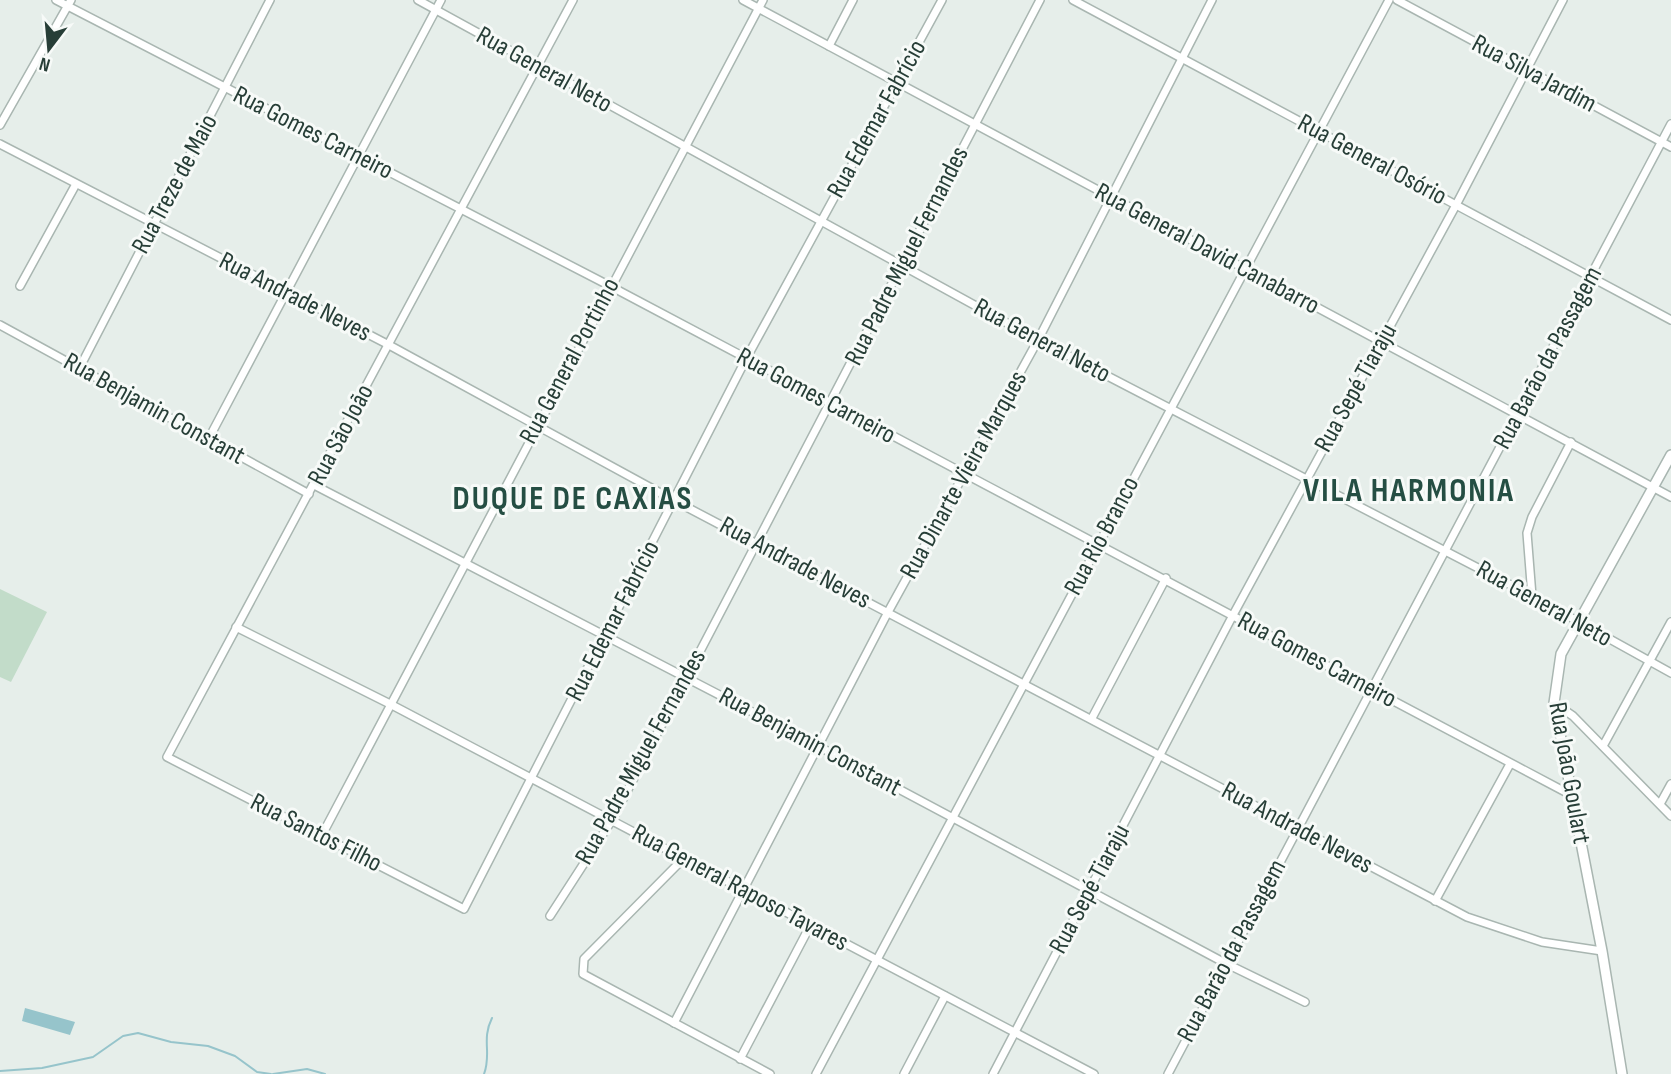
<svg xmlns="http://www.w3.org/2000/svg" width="1671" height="1074" font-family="'Sofia Sans Condensed',sans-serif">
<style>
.green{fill:#c2dcc9}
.water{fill:#96c4cb}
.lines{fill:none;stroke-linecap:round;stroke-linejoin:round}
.stream{stroke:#96c4cb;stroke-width:2}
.minor-casing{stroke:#a9b6b1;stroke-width:10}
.tertiary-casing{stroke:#a9b6b1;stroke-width:12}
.minor{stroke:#fff;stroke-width:7}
.tertiary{stroke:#fff;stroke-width:9}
.labels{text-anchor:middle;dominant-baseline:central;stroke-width:6;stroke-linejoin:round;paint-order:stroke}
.street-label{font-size:26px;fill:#273e37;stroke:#f7faf8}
.district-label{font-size:33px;font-weight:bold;letter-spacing:2px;fill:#254e43;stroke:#f7faf8}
</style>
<rect width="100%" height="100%" fill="#e6eeea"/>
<polygon class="green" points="0,589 47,612 11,682 0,677"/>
<polygon class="water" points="25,1008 75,1022 70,1035 22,1021"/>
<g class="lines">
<g class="stream">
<polyline points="0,1071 42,1068 93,1057 123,1036 138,1033 171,1042 208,1046 235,1056 257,1072 271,1074"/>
<polyline points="273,1074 307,1069 325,1074"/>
<path d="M484,1074c8,-21 -3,-34 8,-56"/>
</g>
<g class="minor-casing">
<g id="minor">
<polyline points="56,0 610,286 1573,796"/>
<polyline points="418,0 1038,340 1532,596 1671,673"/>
<polyline points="573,0 167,757 464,909 746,359 942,0"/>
<polyline points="743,0 1671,497"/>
<polyline points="1073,0 1671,320"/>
<polyline points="1397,0 1671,147"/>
<polyline points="829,46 853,0"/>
<polyline points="0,125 71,0"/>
<polyline points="0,144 389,345 675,501 1467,917 1542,942 1602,951"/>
<polyline points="20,286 76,184"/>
<polyline points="0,325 309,494"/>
<polyline points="80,367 270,0"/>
<polyline points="208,440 441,0"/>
<polyline points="314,485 818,746 1225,963 1305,1002"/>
<polyline points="1532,596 1527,533 1532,517 1571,442"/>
<polyline points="236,627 390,704 1094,1074"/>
<polyline points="1554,703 1573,716 1671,816"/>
<polyline points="1092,718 1166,578"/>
<polyline points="1603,746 1671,622"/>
<polyline points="1660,804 1671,784"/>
<polyline points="322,835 763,0"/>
<polyline points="684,858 584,959 583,974 770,1074"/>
<polyline points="1435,901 1510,764"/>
<polyline points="550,916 612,820 1040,0"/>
<polyline points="674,1023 888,612 1038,340 1212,0"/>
<polyline points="740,1059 811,924"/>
<polyline points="816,1074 1389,0"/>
<polyline points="904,1074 945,996"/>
<polyline points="993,1074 1233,615 1456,205 1563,0"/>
<polyline points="1168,1074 1671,124"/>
</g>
</g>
<g class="tertiary-casing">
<polyline id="tertiary" points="1622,1074 1602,951 1554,703 1561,654 1671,455"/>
</g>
<use href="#minor" class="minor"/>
<use href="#tertiary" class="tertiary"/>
</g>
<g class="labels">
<g class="street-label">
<text transform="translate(544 70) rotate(29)">Rua General Neto</text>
<text transform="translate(1534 74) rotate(28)">Rua Silva Jardim</text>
<text transform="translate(877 119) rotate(-61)">Rua Edemar Fabrício</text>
<text transform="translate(313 133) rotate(27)">Rua Gomes Carneiro</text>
<text transform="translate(1372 160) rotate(28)">Rua General Osório</text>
<text transform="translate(175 184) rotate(-62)">Rua Treze de Maio</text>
<text transform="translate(1207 249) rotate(28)">Rua General David Canabarro</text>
<text transform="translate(907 256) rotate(-63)">Rua Padre Miguel Fernandes</text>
<text transform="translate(295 297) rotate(27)">Rua Andrade Neves</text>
<text transform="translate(1042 341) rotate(28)">Rua General Neto</text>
<text transform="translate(1548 358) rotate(-62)">Rua Barão da Passagem</text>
<text transform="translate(570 361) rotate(-62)">Rua General Portinho</text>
<text transform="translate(1356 388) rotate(-61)">Rua Sepé Tiaraju</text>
<text transform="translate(816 396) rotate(28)">Rua Gomes Carneiro</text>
<text transform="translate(154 409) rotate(29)">Rua Benjamin Constant</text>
<text transform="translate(341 435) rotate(-62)">Rua São João</text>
<text transform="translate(964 475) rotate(-61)">Rua Dinarte Vieira Marques</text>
<text transform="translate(1102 536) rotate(-62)">Rua Rio Branco</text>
<text transform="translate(795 563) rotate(28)">Rua Andrade Neves</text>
<text transform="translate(1544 604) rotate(29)">Rua General Neto</text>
<text transform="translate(613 621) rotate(-63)">Rua Edemar Fabrício</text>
<text transform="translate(1317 660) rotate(28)">Rua Gomes Carneiro</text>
<text transform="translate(810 742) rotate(28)">Rua Benjamin Constant</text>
<text transform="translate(641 757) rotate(-61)">Rua Padre Miguel Fernandes</text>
<text transform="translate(1569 773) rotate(80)">Rua João Goulart</text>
<text transform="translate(1297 828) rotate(28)">Rua Andrade Neves</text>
<text transform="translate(316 833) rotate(27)">Rua Santos Filho</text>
<text transform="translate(740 888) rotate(28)">Rua General Raposo Tavares</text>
<text transform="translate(1090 889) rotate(-62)">Rua Sepé Tiaraju</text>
<text transform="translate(1232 951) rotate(-62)">Rua Barão da Passagem</text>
</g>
<g class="district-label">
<text x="1409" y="491">VILA HARMONIA</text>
<text x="573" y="499">DUQUE DE CAXIAS</text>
</g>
</g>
<g transform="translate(49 49) rotate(196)" stroke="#f7faf8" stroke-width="5" paint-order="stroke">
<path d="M0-5L12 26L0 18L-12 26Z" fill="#273e37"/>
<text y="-10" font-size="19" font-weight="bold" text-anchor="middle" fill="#273e37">N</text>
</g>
</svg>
